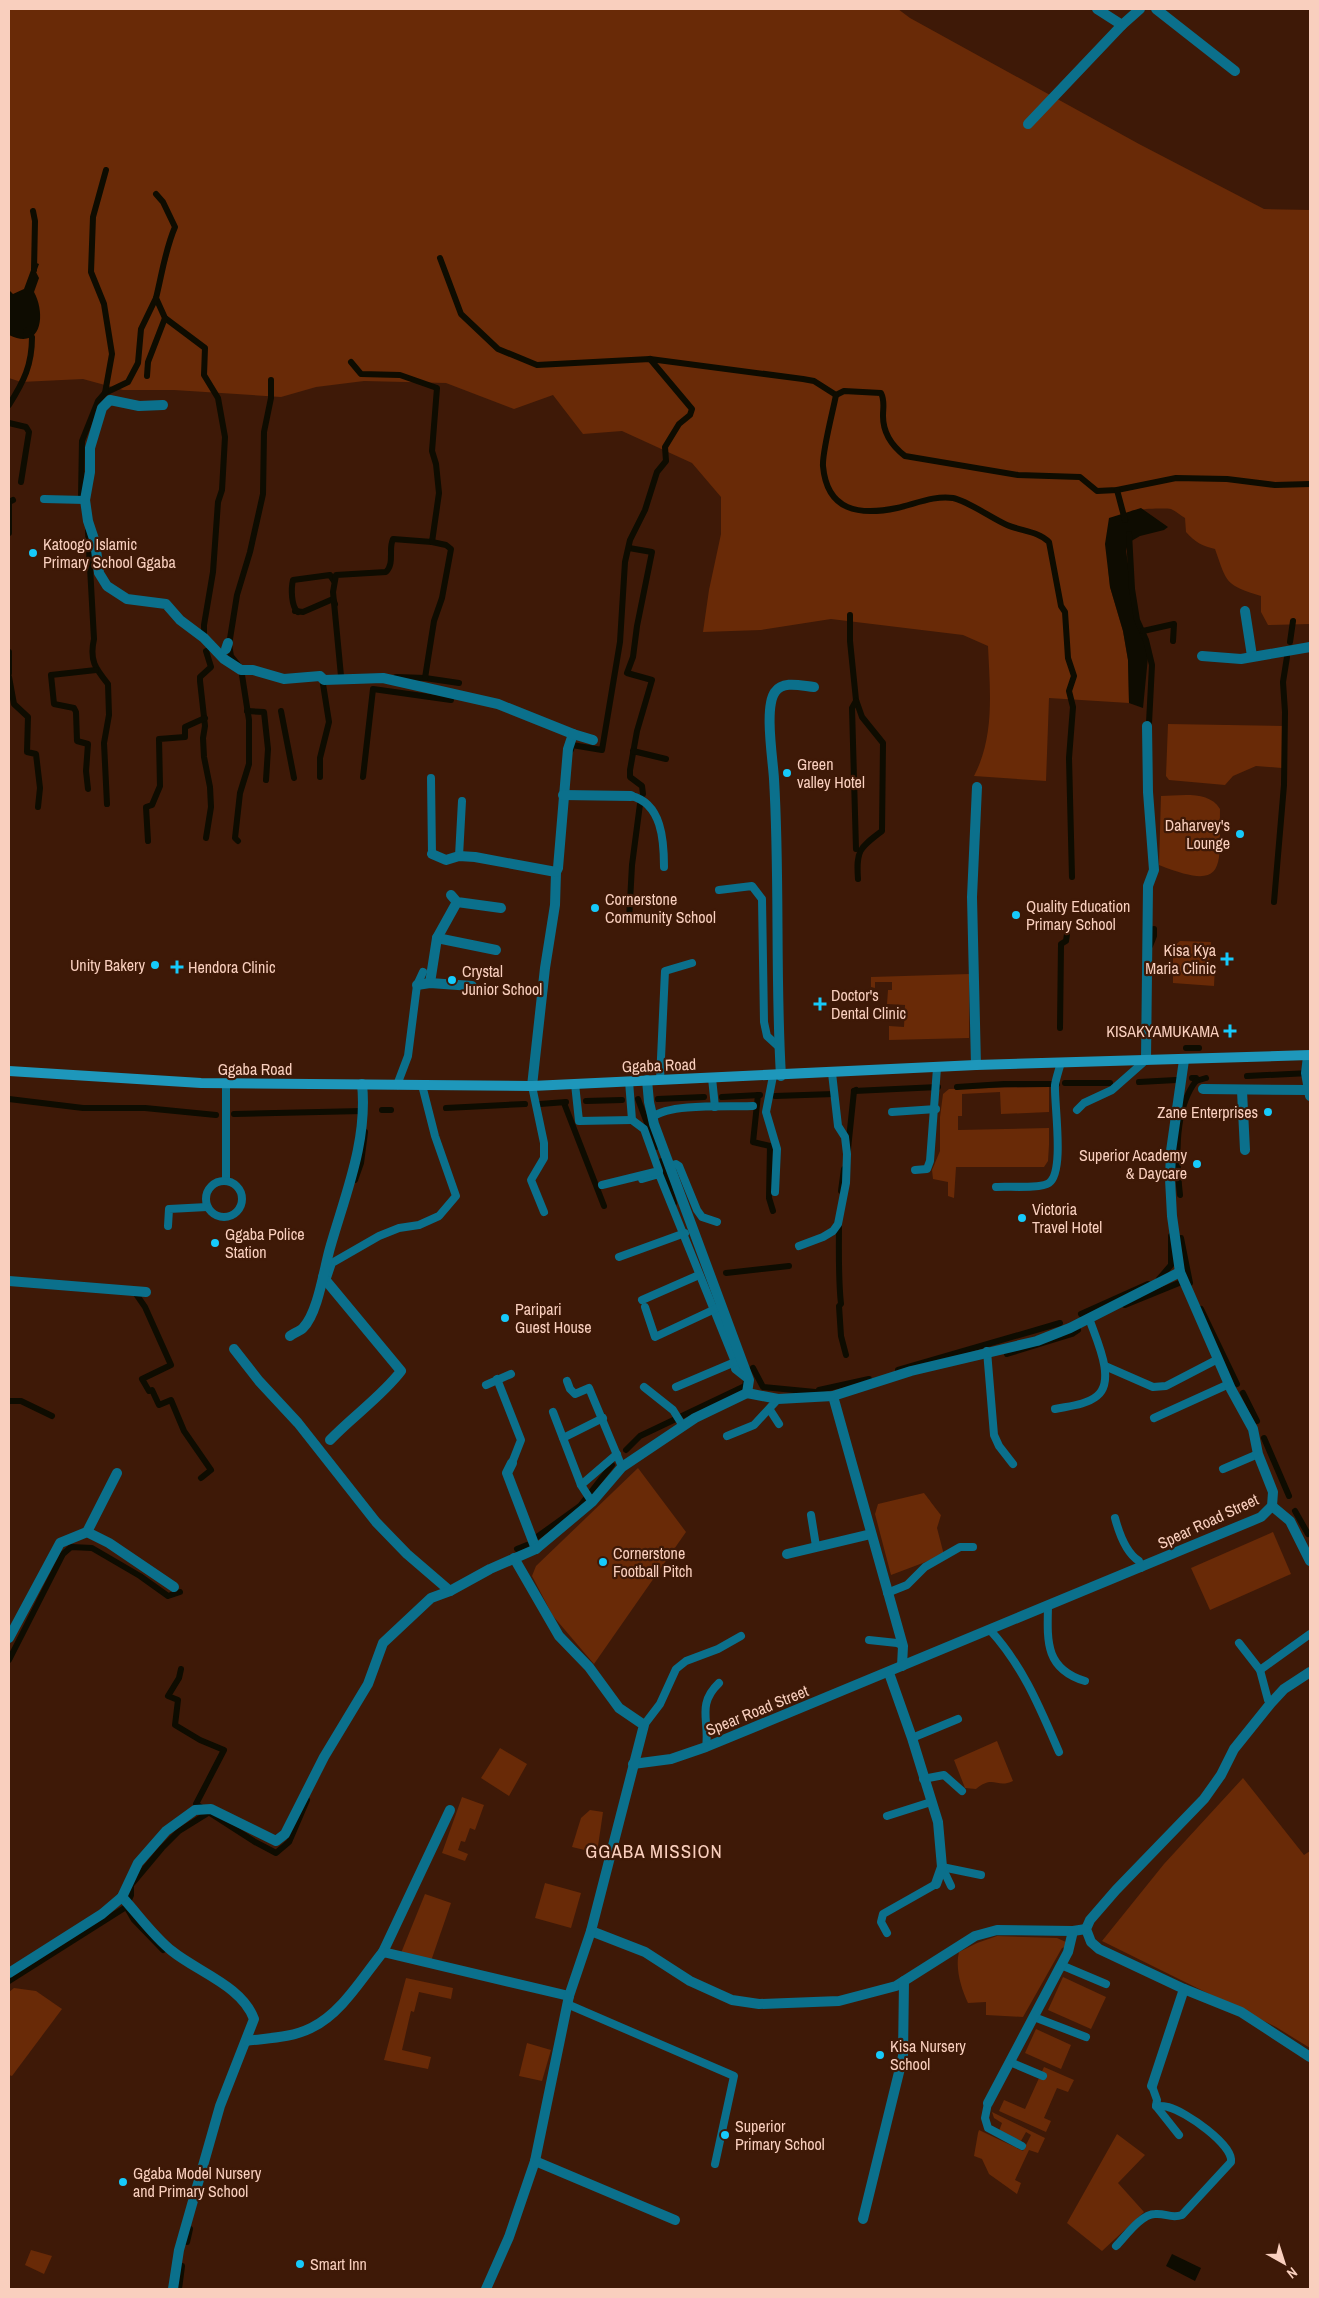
<svg xmlns="http://www.w3.org/2000/svg" width="1319" height="2298" font-family="'Archivo Narrow',sans-serif">
<style>
.green{fill:#692a07}
.water{fill:#0e0c01}
.lines{fill:none;stroke-linecap:round;stroke-linejoin:round}
.stream{stroke:#0e0c01;stroke-width:6}
.lane{stroke:#0b708c;stroke-width:8}
.street{stroke:#0b708c;stroke-width:10}
.secondary{stroke:#1e97bb;stroke-width:10}
.poi-dot{fill:#16cafb;stroke:#3e1907;stroke-width:2}
.labels{text-anchor:middle;dominant-baseline:central;stroke-width:4.5;stroke-linejoin:round;paint-order:stroke}
.poi-label{font-size:16px;fill:#f9cfbe;stroke:#3e1907;text-anchor:start}
.street-label{font-size:16px;fill:#f9cfbe;stroke:#3e1907}
.quarter-label{font-size:19px;letter-spacing:1px;fill:#f9cfbe;stroke:#3e1907}
</style>
<rect width="100%" height="100%" fill="#3e1907"/>
<g class="green">
<path d="M9,9h889l12,9 229,126 125,65 46,1v414l-42,1 -7,-13v-16c-36,-11 -34,-13 -46,-47 -13,-3 -20,-7 -29,-17l-1,-14c-4,-2 -9,-7 -14,-9 -7,-1 -33,0 -40,2l-23,56 2,20 13,44 5,29 1,43 -80,-5 -3,83 -72,-5c21,-40 16,-85 14,-130l-25,-11 -132,-16 -70,11 -58,2 6,-42 12,-56v-37l-29,-34 -70,-32 -39,3 -30,-39 -39,14 -68,-26 -82,-2 -48,6 -35,10 -107,-7h-51l-40,-11 -62,3 -12,-4z"/>
<polygon points="1168,724 1284,726 1282,768 1256,766 1233,776 1225,785 1169,780 1166,776"/>
<path d="M1161,796c18,0 48,-6 59,13 -1,57 9,84 -61,56z"/>
<polygon points="1180,941 1211,942 1209,964 1215,965 1214,986 1173,983 1173,947"/>
<polygon points="969,974 969,1038 889,1040 889,1026 904,1027 905,1005 887,1004 888,990 892,990 892,982 875,982 875,988 871,987 871,977"/>
<polygon points="1049,1087 1049,1112 1001,1114 1000,1092 962,1094 962,1116 958,1116 958,1130 1049,1128 1049,1145 1048,1161 1044,1167 956,1167 954,1198 948,1196 948,1182 933,1179 932,1170 940,1151 940,1117 943,1094 949,1089"/>
<polygon points="638,1468 686,1532 594,1664 553,1616 532,1576 536,1566"/>
<path d="M924,1493c1,1 15,20 17,22l-4,13 7,27 -53,20 -16,-61 3,-10z"/>
<polygon points="1273,1532 1291,1574 1210,1610 1191,1568"/>
<path d="M997,1741l16,40c-17,8 -19,-7 -37,8l-11,-1 -11,-28z"/>
<polygon points="500,1748 527,1764 509,1796 481,1778"/>
<polygon points="1243,1778 1304,1855 1310,1851 1310,2048 1276,2027 1102,1941 1164,1864"/>
<polygon points="462,1797 484,1805 475,1830 470,1828 465,1842 461,1841 458,1850 468,1854 465,1861 442,1853"/>
<polygon points="590,1810 603,1812 597,1853 572,1847 581,1818"/>
<polygon points="545,1883 581,1893 571,1928 535,1918"/>
<polygon points="425,1894 451,1903 431,1961 401,1953"/>
<path d="M997,1936l60,2 9,4v5l-4,1 -39,69 -37,-2v-13l-18,1c-7,-15 -13,-35 -9,-51l18,-9z"/>
<polygon points="1063,1977 1106,1997 1091,2029 1048,2010"/>
<polygon points="406,1978 453,1988 451,1999 419,1992 414,2012 411,2011 402,2050 431,2057 428,2069 384,2060"/>
<polygon points="14,1988 36,1991 62,2009 12,2076 9,2075 9,1992"/>
<polygon points="1036,2029 1071,2045 1061,2069 1025,2053"/>
<polygon points="527,2043 551,2050 542,2081 519,2076"/>
<polygon points="1044,2067 1074,2080 1068,2092 1057,2088 1044,2118 1051,2121 1046,2132 999,2111 1004,2100 1025,2109"/>
<polygon points="992,2112 1045,2138 1038,2153 1029,2150 1015,2180 1021,2183 1017,2194 989,2174 982,2159 974,2156 978,2133 979,2130 1023,2151 1031,2135 1026,2132 1021,2141 999,2131 1002,2123 994,2118"/>
<polygon points="1117,2134 1145,2155 1118,2183 1144,2212 1102,2251 1067,2223"/>
<polygon points="31,2250 52,2256 44,2274 25,2265"/>
</g>
<g class="water">
<path d="M34,262l5,2 -3,8 3,6 -5,14c12,22 8,59 -25,43v-45l4,4 11,-5z"/>
<polygon points="1141,508 1168,527 1164,530 1140,536 1128,543 1126,551 1137,621 1147,648 1148,657 1143,708 1129,703 1128,660 1123,631 1110,587 1105,544 1109,518"/>
<polygon points="1172,2254 1201,2268 1195,2281 1166,2266"/>
</g>
<g class="lines">
<g class="stream">
<path d="M156,194l7,8 12,25c-10,23 -13,47 -19,71l9,20 40,30 -1,27 14,23 7,39 -3,53 -4,12 -5,70 -9,53v13"/>
<polyline points="33,211 35,221 34,270"/>
<path d="M440,258l21,56 37,35 39,16 113,-6 153,20 11,2 22,14 8,-4 37,2c4,8 2,14 2,23 0,18 9,30 22,40l113,19 62,2 17,14 20,-1 59,-12 51,1 48,6 35,-1"/>
<polyline points="147,376 148,362 165,318"/>
<polyline points="105,393 128,382 138,363 141,329 156,298"/>
<path d="M836,395c-3,16 -14,57 -13,71 4,45 36,50 74,42 18,-4 38,-13 56,-10 13,2 40,21 54,27 14,6 31,6 42,17l12,64 4,6 3,46 6,18 -5,15 4,16 -4,51 3,119"/>
<path d="M9,405c15,-24 23,-40 23,-68l-6,-6"/>
<polyline points="9,423 26,427 29,432 21,482"/>
<polyline points="1117,490 1125,520"/>
<polyline points="81,498 82,441 98,401 105,393 112,354 104,304 91,272 93,217 106,170"/>
<polyline points="9,502 13,500"/>
<polyline points="9,504 9,533"/>
<path d="M88,531l6,108c-5,22 2,30 14,45l1,31 -5,28 3,61"/>
<polyline points="1129,534 1132,589 1137,620 1146,640 1152,665 1149,723"/>
<polyline points="629,548 652,552 637,626 633,657 627,673 652,680 637,731 630,770 630,777 642,786 643,794"/>
<polyline points="295,611 303,612 333,599 335,604"/>
<path d="M298,612c-7,-5 -7,-24 -5,-32l37,-5 4,6"/>
<path d="M850,615v26l6,59 6,17 21,26 -1,88c-23,17 -26,20 -24,48"/>
<polyline points="1143,631 1174,624 1173,641"/>
<polyline points="1290,642 1293,621"/>
<polyline points="206,651 211,667 200,677 200,681 205,726 203,738 204,757 210,787 211,807 206,838"/>
<polyline points="9,652 9,673"/>
<polyline points="239,666 231,656 229,645 237,595 250,552 263,494 264,432 271,398 271,380"/>
<path d="M341,676l-8,-84 3,-17 50,-3c9,-9 2,-23 7,-33l39,3 7,-49 -3,-29 -4,-13 5,-63 -37,-13 -39,-1 -10,-12"/>
<polyline points="9,677 14,704 28,717 27,752 36,754 40,788 38,807"/>
<polyline points="396,677 425,678 459,683"/>
<polyline points="425,678 434,621 442,598 451,549 446,545 432,542"/>
<polyline points="856,701 852,708 856,849"/>
<polyline points="247,711 264,712 268,749 266,780"/>
<polyline points="281,711 294,778"/>
<polyline points="571,750 572,745 602,750 620,642 625,562 630,540 645,510 657,472 666,461 665,447 679,424 690,415 692,409 650,359"/>
<polyline points="633,751 666,759"/>
<polyline points="320,777 320,758 329,722 323,684 324,679"/>
<polyline points="363,777 373,689 451,700"/>
<polyline points="88,789 86,771 88,744 77,741 76,712 74,708 54,704 51,675 96,670"/>
<polyline points="148,841 146,807 152,805 160,786 159,739 185,737 185,727 205,718"/>
<polyline points="238,841 235,838 240,793 249,764 249,720 242,675"/>
<polyline points="1274,902 1284,785 1285,712 1283,682 1287,657"/>
<polyline points="629,920 632,865 640,804"/>
<polyline points="1150,946 1154,936 1154,929"/>
<polyline points="1060,1028 1061,944 1066,941 1067,934"/>
<polyline points="1186,1048 1199,1048"/>
<polyline points="1247,1076 1309,1073"/>
<polyline points="1192,1078 1196,1078 1196,1081 1206,1078"/>
<polyline points="1139,1082 1176,1080"/>
<polyline points="1065,1083 1110,1083"/>
<polyline points="957,1087 1004,1084 1057,1084"/>
<polyline points="856,1090 854,1091 938,1087"/>
<polyline points="758,1095 753,1142 770,1146 769,1198 773,1211"/>
<polyline points="775,1096 834,1094"/>
<polyline points="722,1097 760,1095"/>
<polyline points="9,1099 83,1108 145,1108 216,1115"/>
<polyline points="638,1099 656,1147"/>
<polyline points="658,1099 704,1097"/>
<polyline points="586,1101 622,1100"/>
<polyline points="564,1103 604,1206"/>
<polyline points="540,1104 566,1102"/>
<polyline points="446,1108 525,1104"/>
<polyline points="382,1110 391,1110"/>
<polyline points="234,1114 362,1111"/>
<polyline points="848,1149 854,1091"/>
<polyline points="662,1161 674,1203"/>
<polyline points="355,1180 361,1163 365,1132"/>
<polyline points="841,1191 844,1169"/>
<path d="M1180,1195c-4,-35 -6,-86 16,-114"/>
<path d="M839,1221c0,28 -1,56 2,83l-2,2 2,30 5,19"/>
<polyline points="1181,1238 1190,1283"/>
<polyline points="726,1273 789,1266"/>
<polyline points="1159,1279 1171,1265 1171,1236"/>
<polyline points="134,1291 145,1307 171,1365 142,1379 149,1391 152,1390 159,1405 171,1400 184,1431 211,1470 201,1478"/>
<polyline points="1125,1305 1179,1283"/>
<polyline points="1201,1309 1237,1384"/>
<polyline points="1081,1314 1148,1284"/>
<polyline points="1007,1354 1072,1334 1078,1330"/>
<polyline points="753,1368 763,1387 815,1392"/>
<polyline points="898,1370 1060,1323"/>
<polyline points="819,1390 869,1379"/>
<polyline points="1243,1393 1257,1421"/>
<polyline points="9,1401 21,1401 52,1416"/>
<polyline points="1264,1438 1289,1496"/>
<polyline points="626,1450 640,1436 745,1386 746,1381"/>
<polyline points="1295,1511 1308,1534"/>
<polyline points="537,1537 580,1506 612,1465"/>
<polyline points="517,1549 527,1545"/>
<polyline points="9,1660 63,1554 71,1547 92,1548 140,1576 168,1596 180,1592"/>
<polyline points="181,1669 179,1678 168,1696 178,1700 175,1725 200,1740 224,1750 196,1804 255,1842 276,1853 289,1842 307,1800"/>
<polyline points="127,1908 134,1920 163,1950"/>
<polyline points="9,1981 126,1907 131,1895 131,1885 162,1848 179,1831 208,1813"/>
<polyline points="187,2242 190,2229"/>
<polyline points="179,2289 182,2266"/>
</g>
<g class="lane">
<polyline points="44,499 85,500"/>
<polyline points="431,778 432,854"/>
<path d="M631,796c31,7 33,45 33,71"/>
<polyline points="459,856 462,801"/>
<polyline points="719,890 752,886 762,899 764,1022 767,1036 779,1047"/>
<polyline points="773,1076 766,1112 777,1149 775,1192"/>
<polyline points="712,1078 715,1107"/>
<polyline points="660,1080 665,971 692,963"/>
<polyline points="575,1084 579,1121 632,1120"/>
<polyline points="397,1085 408,1056 417,985 423,972"/>
<polyline points="532,1086 544,1143 544,1158 531,1180 544,1212"/>
<polyline points="1077,1110 1084,1103 1112,1090 1146,1060"/>
<polyline points="892,1112 936,1109"/>
<path d="M653,1117c16,-14 77,-10 100,-11"/>
<polyline points="669,1166 676,1164 679,1166 697,1210 702,1217 717,1222"/>
<polyline points="915,1170 927,1169 930,1161 937,1068"/>
<polyline points="642,1179 659,1174 735,1362 735,1369 749,1380"/>
<polyline points="226,1181 226,1083"/>
<circle cx="224" cy="1199" r="18"/>
<polyline points="602,1185 659,1171 644,1129 632,1120 629,1081"/>
<path d="M996,1187c11,-1 44,2 53,-4 16,-11 5,-79 6,-98 1,-7 4,-15 6,-23"/>
<polyline points="168,1226 169,1209 207,1207"/>
<polyline points="799,1246 823,1237 833,1231 838,1224 846,1183 847,1154 845,1137 838,1126 832,1073"/>
<polyline points="619,1257 685,1233"/>
<polyline points="327,1278 332,1263 379,1236 399,1228 419,1225 439,1216 456,1196 435,1136 422,1085"/>
<polyline points="642,1300 699,1275"/>
<polyline points="645,1307 655,1337 715,1309"/>
<polyline points="987,1351 994,1435 999,1446 1013,1464"/>
<polyline points="1105,1366 1153,1387 1166,1386 1218,1359"/>
<polyline points="497,1379 521,1440 512,1463"/>
<polyline points="567,1381 570,1389 575,1394 589,1388 622,1467"/>
<polyline points="486,1385 511,1374"/>
<polyline points="644,1387 673,1410 683,1426"/>
<polyline points="676,1387 735,1362"/>
<path d="M1055,1409c14,-3 31,-4 42,-13 20,-16 -2,-59 -8,-78"/>
<polyline points="770,1410 779,1424"/>
<polyline points="553,1412 581,1485 592,1502"/>
<polyline points="1154,1418 1229,1384"/>
<polyline points="727,1436 754,1425 778,1399"/>
<polyline points="563,1438 603,1418"/>
<polyline points="1223,1469 1258,1454"/>
<polyline points="581,1485 617,1454"/>
<polyline points="811,1515 816,1546"/>
<path d="M1115,1518c4,15 11,35 24,43l2,7"/>
<polyline points="887,1593 907,1585 925,1567 960,1547 973,1547"/>
<path d="M1048,1607c-1,36 -2,62 37,74"/>
<path d="M990,1630c33,36 50,78 69,122"/>
<polyline points="869,1640 897,1643 903,1646"/>
<polyline points="1239,1643 1260,1670 1268,1700 1271,1703"/>
<polyline points="1260,1670 1310,1634"/>
<polyline points="644,1725 660,1704 676,1669 686,1661 718,1649 741,1636"/>
<polyline points="912,1738 958,1719"/>
<path d="M706,1747c4,-26 -10,-42 13,-64"/>
<polyline points="923,1779 944,1775 962,1791"/>
<polyline points="887,1816 931,1802"/>
<polyline points="942,1867 981,1875"/>
<polyline points="942,1867 951,1886"/>
<polyline points="887,1933 881,1922 883,1914 936,1884"/>
<polyline points="1061,1965 1106,1984"/>
<polyline points="567,2004 734,2076 715,2164"/>
<polyline points="1034,2017 1086,2037"/>
<polyline points="1010,2062 1043,2076"/>
<polyline points="1152,2086 1157,2100 1156,2106 1179,2135"/>
<polyline points="988,2103 985,2118 988,2128 1022,2146"/>
<path d="M1116,2246c9,-9 25,-32 39,-32 11,-1 16,5 27,1l49,-53c3,-17 -46,-51 -63,-55 -3,-1 -8,-1 -12,-1"/>
</g>
<g class="street">
<polyline points="1097,9 1122,25"/>
<polyline points="1156,9 1235,71"/>
<polyline points="1028,124 1122,25 1140,9"/>
<polyline points="163,405 139,406 110,400 102,408 90,448 90,472 85,500 88,521 95,542 99,573 107,586 127,599 166,604 180,620 204,638 224,659 241,670 253,670 284,679 320,676 324,680 383,678 498,704 573,734 568,749 558,868 556,872 555,905 545,968 532,1086"/>
<polyline points="1245,611 1252,656"/>
<polyline points="226,649 228,643"/>
<polyline points="1202,656 1241,659 1310,647"/>
<polyline points="573,734 593,740"/>
<polyline points="563,795 631,796"/>
<polyline points="432,854 446,860 459,856 475,857 556,872"/>
<polyline points="451,895 457,902 501,908"/>
<polyline points="437,938 496,950"/>
<polyline points="430,983 437,938 457,902"/>
<polyline points="417,985 430,983 472,986"/>
<polyline points="1308,1056 1306,1073 1310,1096"/>
<polyline points="1146,1060 1148,886 1154,870 1148,792 1147,726"/>
<polyline points="976,1065 972,897 977,787"/>
<path d="M781,1076c-6,-99 -1,-198 -7,-297 -1,-19 -10,-72 1,-87 8,-12 27,-6 39,-5"/>
<polyline points="647,1080 649,1102 654,1124 749,1380 747,1393"/>
<polyline points="1203,1089 1310,1090"/>
<polyline points="1242,1091 1245,1150"/>
<path d="M323,1277l78,94c-19,25 -48,45 -71,69"/>
<polyline points="9,1281 146,1292"/>
<path d="M290,1336c4,-3 10,-5 13,-8 15,-15 21,-59 27,-80 15,-53 38,-107 32,-164"/>
<polyline points="234,1349 259,1381 298,1423 376,1522 407,1554 450,1591"/>
<polyline points="833,1396 903,1646 902,1666"/>
<polyline points="512,1463 507,1473 536,1549"/>
<polyline points="1272,1506 1290,1521 1310,1561"/>
<polyline points="87,1532 117,1473"/>
<polyline points="787,1554 871,1534"/>
<polyline points="9,1638 60,1543 87,1532 109,1543 174,1587"/>
<polyline points="1310,1672 1284,1689 1271,1703 1234,1749 1221,1775 1204,1799 1116,1890 1090,1920 1086,1929 1091,1942 1099,1949 1184,1989 1241,2012 1310,2057"/>
<polyline points="889,1673 912,1738 938,1822 942,1867 936,1884"/>
<polyline points="633,1764 671,1759 706,1747 1261,1517 1272,1506 1273,1492 1258,1454 1253,1429 1231,1389 1180,1272 1172,1216 1170,1179 1171,1151 1184,1060"/>
<path d="M122,1897c16,17 31,39 50,54 26,21 70,35 82,68l-34,87 -41,144 -6,39"/>
<polyline points="591,1931 645,1952 690,1981 732,2000 759,2004 839,2001 896,1986 975,1936 997,1930 1073,1931 1086,1929"/>
<polyline points="383,1952 450,1810"/>
<polyline points="9,1973 102,1914 122,1897 138,1863 166,1831 195,1810 211,1809 276,1841 285,1834 324,1757 368,1684 383,1643 431,1598 450,1591 490,1569 536,1549 592,1502 622,1467 695,1418 747,1393 778,1399 833,1396 911,1371 1037,1341 1070,1328 1180,1272"/>
<path d="M246,2041c21,-3 45,-3 65,-13 30,-14 51,-50 72,-76l186,44"/>
<polyline points="1152,2086 1184,1989"/>
<polyline points="988,2103 1068,1952 1073,1931"/>
<polyline points="535,2161 675,2220"/>
<polyline points="863,2219 903,2056 904,1981"/>
<polyline points="486,2289 509,2237 535,2161 569,1996 591,1931 644,1725 619,1708 589,1667 559,1636 514,1558"/>
</g>
<polyline class="secondary" points="9,1071 201,1083 532,1086 976,1065 1310,1055"/>
</g>
<g class="poi-dot">
<circle cx="33" cy="553" r="5"/>
<circle cx="787" cy="773" r="5"/>
<circle cx="1240" cy="834" r="5"/>
<circle cx="595" cy="908" r="5"/>
<circle cx="1016" cy="915" r="5"/>
<path d="M1224.5 951.5h5v5h5v5h-5v5h-5v-5h-5v-5h5z"/>
<circle cx="155" cy="965" r="5"/>
<path d="M174.5 959.5h5v5h5v5h-5v5h-5v-5h-5v-5h5z"/>
<circle cx="452" cy="980" r="5"/>
<path d="M817.5 996.5h5v5h5v5h-5v5h-5v-5h-5v-5h5z"/>
<path d="M1227.5 1023.5h5v5h5v5h-5v5h-5v-5h-5v-5h5z"/>
<circle cx="1268" cy="1112" r="5"/>
<circle cx="1197" cy="1164" r="5"/>
<circle cx="1022" cy="1218" r="5"/>
<circle cx="215" cy="1243" r="5"/>
<circle cx="505" cy="1318" r="5"/>
<circle cx="603" cy="1562" r="5"/>
<circle cx="880" cy="2055" r="5"/>
<circle cx="725" cy="2135" r="5"/>
<circle cx="123" cy="2182" r="5"/>
<circle cx="300" cy="2264" r="5"/>
</g>
<g class="labels">
<g class="poi-label">
<text x="43" y="544">Katoogo Islamic<tspan x="43" dy="18">Primary School Ggaba</tspan></text>
<text x="797" y="764">Green<tspan x="797" dy="18">valley Hotel</tspan></text>
<text x="1230" y="825" text-anchor="end">Daharvey's<tspan x="1230" dy="18">Lounge</tspan></text>
<text x="605" y="899">Cornerstone<tspan x="605" dy="18">Community School</tspan></text>
<text x="1026" y="906">Quality Education<tspan x="1026" dy="18">Primary School</tspan></text>
<text x="1216" y="950" text-anchor="end">Kisa Kya<tspan x="1216" dy="18">Maria Clinic</tspan></text>
<text x="145" y="965" text-anchor="end">Unity Bakery</text>
<text x="188" y="967">Hendora Clinic</text>
<text x="462" y="971">Crystal<tspan x="462" dy="18">Junior School</tspan></text>
<text x="831" y="995">Doctor's<tspan x="831" dy="18">Dental Clinic</tspan></text>
<text x="1219" y="1031" text-anchor="end">KISAKYAMUKAMA</text>
<text x="1258" y="1112" text-anchor="end">Zane Enterprises</text>
<text x="1187" y="1155" text-anchor="end">Superior Academy<tspan x="1187" dy="18">&amp; Daycare</tspan></text>
<text x="1032" y="1209">Victoria<tspan x="1032" dy="18">Travel Hotel</tspan></text>
<text x="225" y="1234">Ggaba Police<tspan x="225" dy="18">Station</tspan></text>
<text x="515" y="1309">Paripari<tspan x="515" dy="18">Guest House</tspan></text>
<text x="613" y="1553">Cornerstone<tspan x="613" dy="18">Football Pitch</tspan></text>
<text x="890" y="2046">Kisa Nursery<tspan x="890" dy="18">School</tspan></text>
<text x="735" y="2126">Superior<tspan x="735" dy="18">Primary School</tspan></text>
<text x="133" y="2173">Ggaba Model Nursery<tspan x="133" dy="18">and Primary School</tspan></text>
<text x="310" y="2264">Smart Inn</text>
</g>
<g class="street-label">
<text transform="translate(659 1065) rotate(-2)">Ggaba Road</text>
<text x="255" y="1069">Ggaba Road</text>
<text transform="translate(1208 1521) rotate(-25)">Spear Road Street</text>
<text transform="translate(757 1710) rotate(-22)">Spear Road Street</text>
</g>
<g class="quarter-label">
<text x="654" y="1851">GGABA MISSION</text>
</g>
</g>
<rect width="1319" height="2298" fill="none" stroke="#f9cfbe" stroke-width="20"/>
<g transform="translate(1284 2263) rotate(141)" stroke="#3e1907" stroke-width="4" paint-order="stroke">
<path d="M0-4L9 19L0 12L-9 19Z" fill="#f9cfbe"/>
<text y="-8" font-size="14" font-weight="bold" text-anchor="middle" fill="#f9cfbe">N</text>
</g>
</svg>
